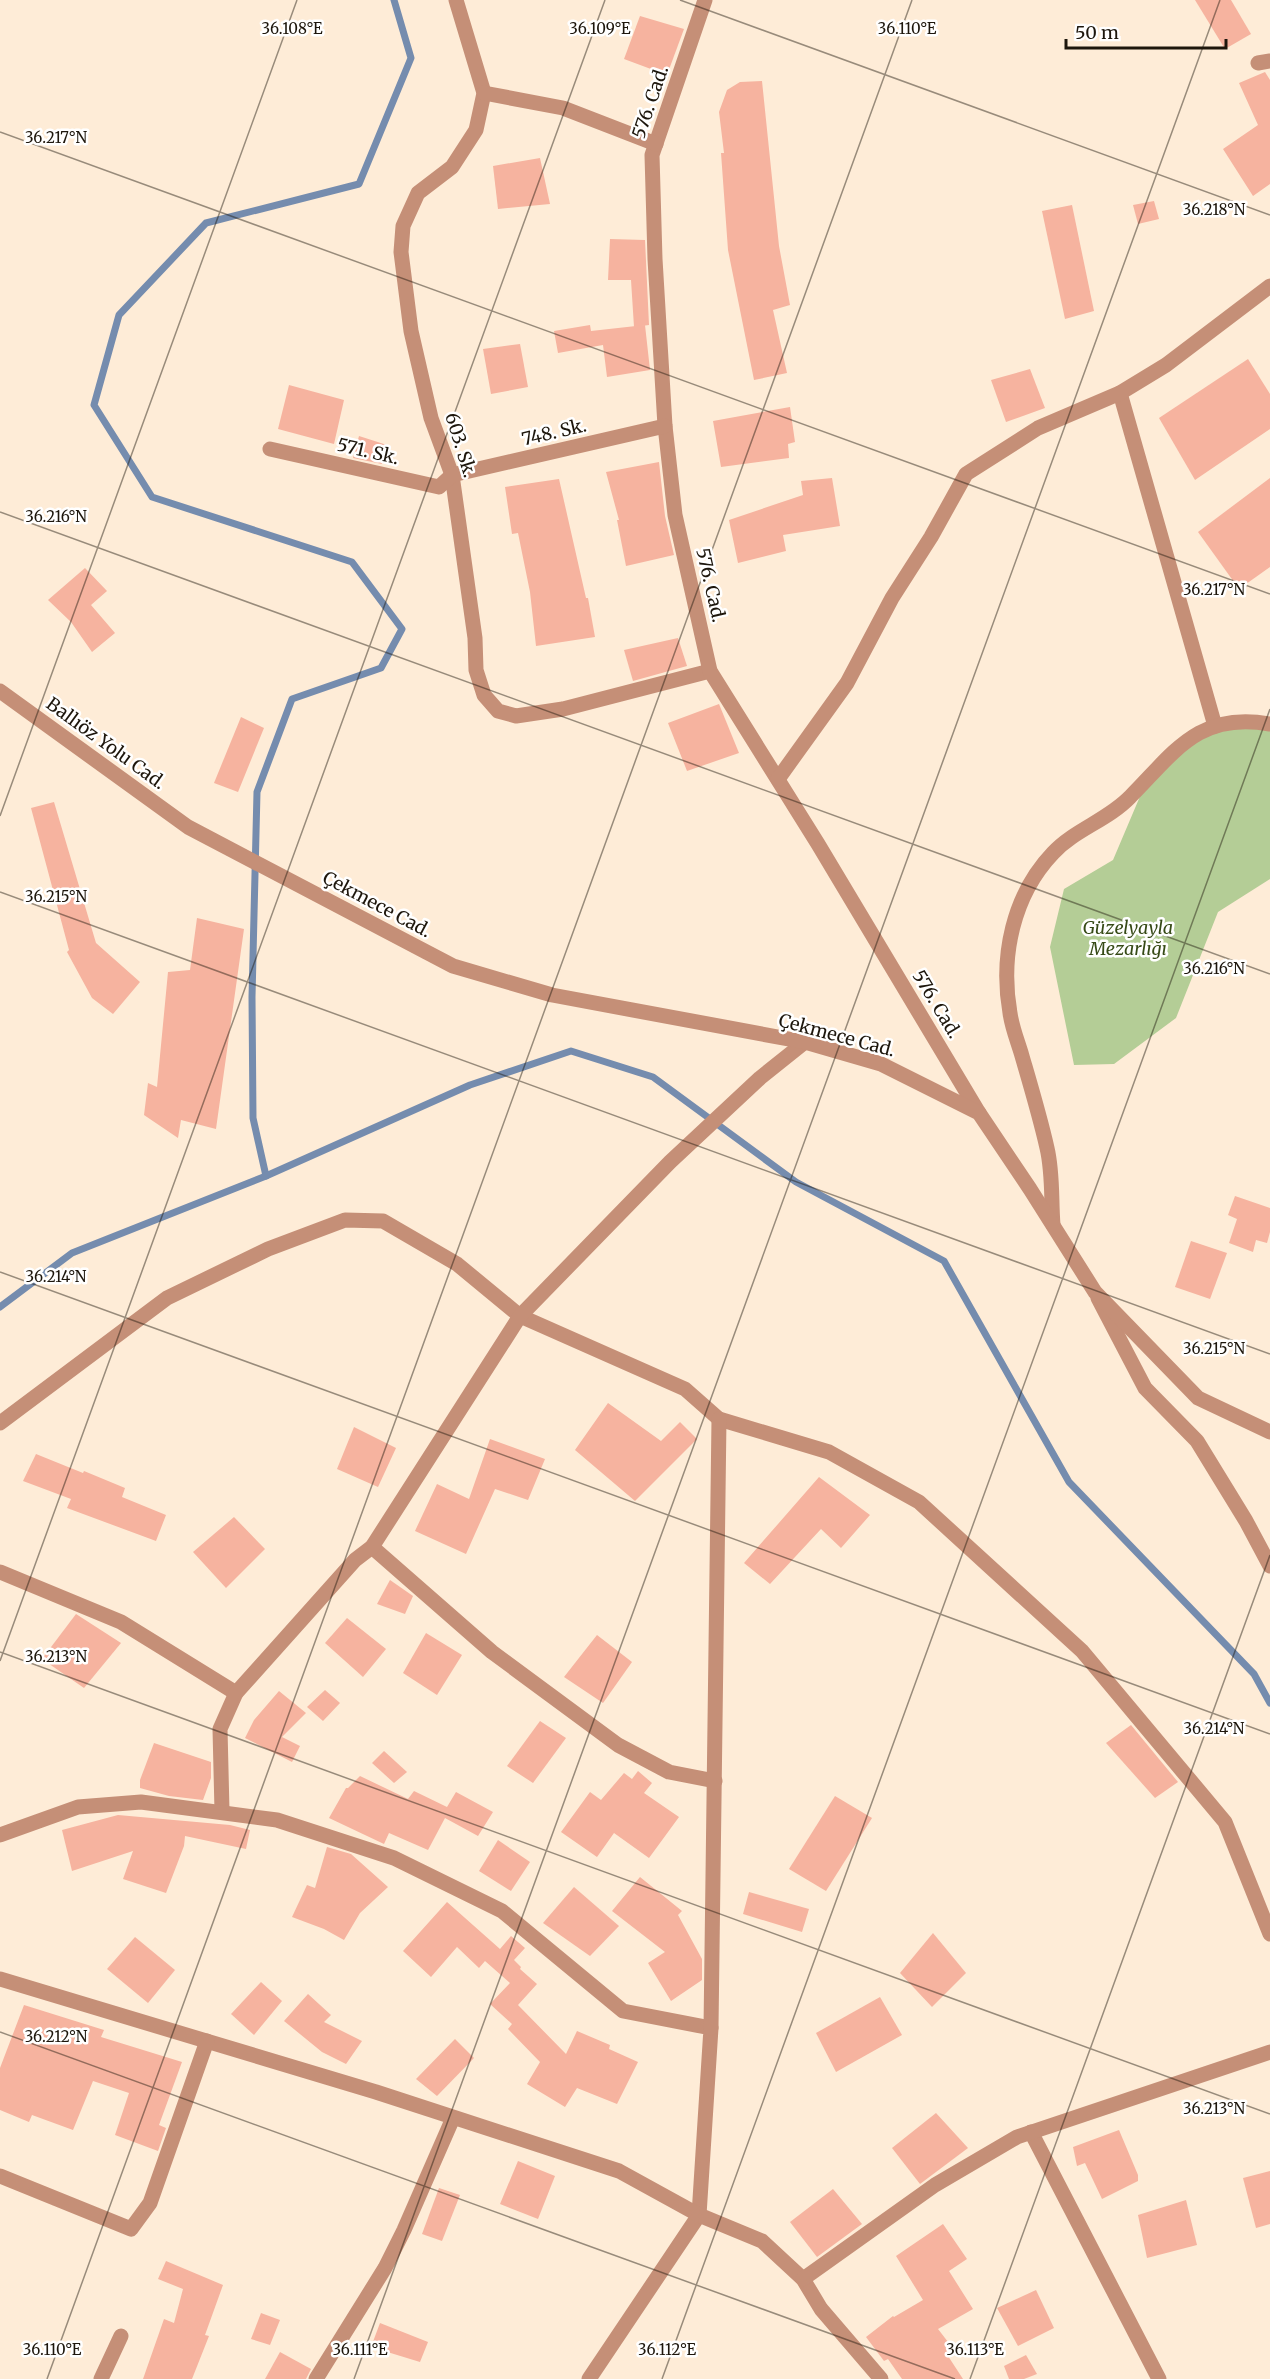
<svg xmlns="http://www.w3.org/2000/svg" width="1270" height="2379" font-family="Merriweather,serif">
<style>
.green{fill:#b4cd96}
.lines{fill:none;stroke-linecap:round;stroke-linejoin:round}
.stream{stroke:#758cae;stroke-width:7}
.building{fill:#f6b39f}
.minor{stroke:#c58f77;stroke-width:15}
.tertiary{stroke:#c58f77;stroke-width:15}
.ticks{fill:none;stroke:#1d160c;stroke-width:1.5;stroke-opacity:0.45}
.labels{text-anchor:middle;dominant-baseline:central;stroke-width:5;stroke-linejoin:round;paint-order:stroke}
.street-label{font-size:18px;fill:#1d160c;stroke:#fff}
.park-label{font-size:18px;font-style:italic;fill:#364a16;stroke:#fff}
.ticks-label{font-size:15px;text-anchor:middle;fill:#1d160c;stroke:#fff;stroke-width:5;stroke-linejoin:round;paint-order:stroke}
</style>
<rect width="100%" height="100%" fill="#feecd7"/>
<polygon class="green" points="1207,727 1270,729 1270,879 1218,912 1176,1018 1114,1064 1074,1065 1050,947 1064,889 1113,860 1141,794"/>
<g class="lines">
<g class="stream">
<polyline points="266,1176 253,1118 252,997 257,792 292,699 381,668 402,629 352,562 152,497 94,405 119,315 206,223 359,184 411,58 394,0"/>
<polyline points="0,1307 72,1253 266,1176 470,1085 571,1051 653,1077 796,1182 944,1261 1069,1482 1254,1674 1270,1703"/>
</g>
</g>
<g class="building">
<polygon points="1195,0 1231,0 1251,34 1225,49"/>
<polygon points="640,16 684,29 667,75 624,59"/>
<polygon points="1265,72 1270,80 1270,184 1253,196 1223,149 1258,125 1239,83"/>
<polygon points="762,81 779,246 790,305 773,310 787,373 754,380 728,250 721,153 724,153 719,112 727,90 740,82"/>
<polygon points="540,158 550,204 498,209 493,166"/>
<polygon points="1154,201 1159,219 1138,224 1133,205"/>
<polygon points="1072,205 1094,311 1065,319 1042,211"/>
<polygon points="610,239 645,240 649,325 634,327 631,280 608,280"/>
<polygon points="590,325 591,331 645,325 650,370 607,377 603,345 558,353 554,331"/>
<polygon points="520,344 528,387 491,394 483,349"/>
<polygon points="1248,359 1270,394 1270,429 1195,480 1159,418"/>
<polygon points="1030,369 1045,408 1006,422 991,380"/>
<polygon points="289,385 344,400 334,444 278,429"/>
<polygon points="790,407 795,442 788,444 789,458 721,467 713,421"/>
<polygon points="359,436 387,445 382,464 353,458"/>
<polygon points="659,462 665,516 674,555 626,566 617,520 619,520 606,472"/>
<polygon points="832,478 840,526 783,535 786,551 738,563 729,520 803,495 801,481"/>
<polygon points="1270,478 1270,567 1239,589 1198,532"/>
<polygon points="559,479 586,598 588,598 595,637 536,646 530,592 518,533 512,534 505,487"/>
<polygon points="85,568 107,591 91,605 115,633 92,652 71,622 48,600"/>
<polygon points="678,638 687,666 633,681 624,650"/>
<polygon points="719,704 739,753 687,771 668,723"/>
<polygon points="241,717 264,728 238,792 214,783"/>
<polygon points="54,802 96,943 140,982 113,1014 92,998 67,952 69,950 31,808"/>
<polygon points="197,918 244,929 216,1129 181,1120 178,1138 144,1115 148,1083 157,1087 168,972 190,970"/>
<polygon points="1235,1196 1270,1208 1270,1232 1267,1243 1256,1240 1253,1252 1229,1243 1237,1219 1228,1215"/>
<polygon points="1191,1241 1227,1253 1210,1299 1175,1287"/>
<polygon points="608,1403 661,1441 680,1422 697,1439 635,1501 575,1450"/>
<polygon points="354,1427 396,1448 378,1487 337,1469"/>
<polygon points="490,1439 545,1459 528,1500 495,1489 466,1554 415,1531 437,1484 469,1499"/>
<polygon points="36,1454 83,1473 84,1471 125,1488 122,1497 166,1515 156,1541 67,1508 71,1499 23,1481"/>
<polygon points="819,1477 870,1515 841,1548 821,1529 770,1584 744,1563"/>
<polygon points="234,1517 265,1549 226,1588 193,1552"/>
<polygon points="390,1580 413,1596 405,1614 377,1604"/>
<polygon points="76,1614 121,1643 84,1688 42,1659"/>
<polygon points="347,1618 386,1649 363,1677 325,1643"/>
<polygon points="426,1633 462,1655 437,1695 403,1673"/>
<polygon points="597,1635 632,1662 603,1703 564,1677"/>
<polygon points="325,1690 340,1703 323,1721 307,1707"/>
<polygon points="279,1691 306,1713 282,1737 300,1746 292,1762 245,1738 254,1720"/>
<polygon points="540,1721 566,1738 533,1783 507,1766"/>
<polygon points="1131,1725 1178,1782 1155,1798 1106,1743"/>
<polygon points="154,1743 211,1762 211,1778 203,1800 169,1796 140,1788 140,1780"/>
<polygon points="384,1751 407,1772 394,1783 372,1763"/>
<polygon points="638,1771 652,1783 644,1793 679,1817 649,1858 614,1833 597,1857 561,1832 590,1792 601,1800 624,1773 632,1779"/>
<polygon points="360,1776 408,1799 414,1791 447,1807 456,1792 493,1812 478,1836 445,1818 428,1850 389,1833 384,1844 329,1818 346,1788 348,1788"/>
<polygon points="835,1796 872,1818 826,1891 789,1869"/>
<polygon points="118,1815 230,1825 250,1830 246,1849 185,1836 184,1846 166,1893 123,1879 133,1851 72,1871 62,1830"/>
<polygon points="498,1840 530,1862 511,1891 479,1871"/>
<polygon points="327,1847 351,1854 388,1887 360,1913 344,1940 324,1929 292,1917 307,1885 315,1888"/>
<polygon points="640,1877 682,1911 678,1915 702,1959 702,1980 671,2001 648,1963 665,1952 612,1911"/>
<polygon points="574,1887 619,1926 590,1956 543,1923"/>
<polygon points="749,1892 809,1909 802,1932 743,1914"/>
<polygon points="447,1902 500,1949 511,1936 525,1948 514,1960 521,1967 520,1969 537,1984 518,2005 566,2054 577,2031 610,2045 609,2049 638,2062 617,2104 577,2088 565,2107 527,2084 540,2062 508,2029 512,2024 490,2004 510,1983 485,1961 479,1968 457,1947 431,1977 403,1951"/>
<polygon points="933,1933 966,1973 932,2007 900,1973"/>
<polygon points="135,1937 175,1970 148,2003 107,1969"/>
<polygon points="261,1982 282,2001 254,2035 231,2014"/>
<polygon points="308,1994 331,2015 324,2022 362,2041 346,2064 322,2052 284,2021"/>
<polygon points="880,1997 902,2035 836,2072 816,2033"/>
<polygon points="24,2005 104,2030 101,2037 182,2062 159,2125 166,2128 158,2151 115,2135 129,2093 93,2081 73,2130 32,2115 29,2122 0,2110 0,2068"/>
<polygon points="455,2039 474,2058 437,2096 416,2079"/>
<polygon points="936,2113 968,2148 920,2184 892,2148"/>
<polygon points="1119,2130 1138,2175 1138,2181 1102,2199 1085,2163 1077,2166 1073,2147"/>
<polygon points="518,2161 555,2176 538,2219 500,2204"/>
<polygon points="1270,2171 1270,2224 1256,2228 1243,2178"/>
<polygon points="439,2188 460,2195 442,2241 422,2234"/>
<polygon points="833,2189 862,2224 817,2257 790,2222"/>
<polygon points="1186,2200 1197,2245 1147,2258 1138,2215"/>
<polygon points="943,2224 967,2259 949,2271 973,2309 938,2329 955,2351 948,2356 963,2379 902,2379 888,2359 884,2361 866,2337 893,2316 894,2317 923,2300 896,2256"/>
<polygon points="166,2261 223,2285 205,2335 209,2336 192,2379 143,2379 164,2319 174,2323 183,2289 158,2279"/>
<polygon points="1036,2290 1054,2328 1018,2346 997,2308"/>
<polygon points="261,2313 280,2320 270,2345 251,2339"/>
<polygon points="380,2323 428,2342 420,2362 371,2347"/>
<polygon points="280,2352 311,2369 306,2379 265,2379"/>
<polygon points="1026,2355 1037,2374 1024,2379 1009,2379 1004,2366"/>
</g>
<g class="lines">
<g class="minor">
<polyline points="456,0 484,93 476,130 452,167 418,193 403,226 401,252 411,331 431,418 452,475 475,638 476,670 484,695 498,711 516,716 563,709 710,671"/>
<polyline points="705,0 652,155 655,259 665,426 675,515 710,671 818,844 979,1113"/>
<polyline points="1258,63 1270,61"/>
<polyline points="484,93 563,108 656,144"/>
<polyline points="1120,393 1215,726"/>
<polyline points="270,449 439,487 452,475 665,426"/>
<polyline points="778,779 847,683 892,598 931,537 966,474 1038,428 1120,393 1166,365 1270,286"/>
<path d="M1053,1225c-2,-25 0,-52 -6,-77 -7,-31 -16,-61 -25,-92 -4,-14 -10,-28 -12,-43 -10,-57 3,-118 43,-160 21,-23 55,-33 77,-56 44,-44 68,-86 140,-73"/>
<polyline points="1098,1298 1145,1388 1197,1441 1246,1521 1270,1566"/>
<polyline points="0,1423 167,1298 268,1249 345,1220 383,1221 457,1264 520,1316 685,1389 719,1419 829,1452 919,1502 1082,1651 1225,1822 1270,1934"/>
<polyline points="372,1547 492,1652 618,1745 669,1772 715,1781"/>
<polyline points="0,1572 121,1622 236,1693"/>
<polyline points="222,1811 220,1729 236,1693 355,1560 372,1547 520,1316 670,1162 760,1078 805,1042"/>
<polyline points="0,1835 78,1807 141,1802 277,1820 394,1858 502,1911 623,2011 711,2028 699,2215 589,2379"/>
<polyline points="0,1979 376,2092 619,2171 699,2215 762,2241 803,2279 821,2309 881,2379"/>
<polyline points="711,2028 719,1419"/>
<polyline points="1031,2132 1159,2379"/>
<polyline points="0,2176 131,2229 150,2203 207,2041"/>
<polyline points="803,2279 935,2185 1017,2137 1270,2052"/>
<polyline points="101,2379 121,2336"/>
<polyline points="316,2379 385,2268 404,2230 453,2118"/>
</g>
<polyline class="tertiary" points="0,691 188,827 453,966 552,995 805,1042 881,1064 979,1113 1030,1189 1095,1292 1198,1398 1270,1432"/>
</g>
<path class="ticks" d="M680,0l590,215M0,132l1270,462M0,512l1270,462M0,816l297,-816M0,892l1270,462M0,1272l1270,462M0,1652l1270,462M0,1661l605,-1661M0,2032l955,347M47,2379l865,-2379M354,2379l866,-2379M662,2379l608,-1670M970,2379l300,-824"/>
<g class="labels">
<g class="street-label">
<text transform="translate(650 102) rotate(-71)">576. Cad.</text>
<text transform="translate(554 432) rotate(-13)">748. Sk.</text>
<text transform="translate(461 445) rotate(73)">603. Sk.</text>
<text transform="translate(368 451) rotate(13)">571. Sk.</text>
<text transform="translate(711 585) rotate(77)">576. Cad.</text>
<text transform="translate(106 743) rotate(36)">Ballıöz Yolu Cad.</text>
<text transform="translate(377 904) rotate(28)">Çekmece Cad.</text>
<text transform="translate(937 1004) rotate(59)">576. Cad.</text>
<text transform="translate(837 1035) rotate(15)">Çekmece Cad.</text>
</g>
<g class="park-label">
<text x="1128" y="927">Güzelyayla<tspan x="1128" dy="21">Mezarlığı</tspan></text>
</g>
</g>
<g class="ticks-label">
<text x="292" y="34">36.108°E</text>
<text x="600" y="34">36.109°E</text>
<text x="907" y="34">36.110°E</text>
<text x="56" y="143">36.217°N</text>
<text x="1214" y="215">36.218°N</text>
<text x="56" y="522">36.216°N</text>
<text x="1214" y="595">36.217°N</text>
<text x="56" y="902">36.215°N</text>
<text x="1214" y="974">36.216°N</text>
<text x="56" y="1282">36.214°N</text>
<text x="1214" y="1354">36.215°N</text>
<text x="56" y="1662">36.213°N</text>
<text x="1214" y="1734">36.214°N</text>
<text x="56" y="2042">36.212°N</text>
<text x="1214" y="2114">36.213°N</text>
<text x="52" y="2355">36.110°E</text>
<text x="360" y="2355">36.111°E</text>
<text x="667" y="2355">36.112°E</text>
<text x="975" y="2355">36.113°E</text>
</g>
<path d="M1066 39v9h160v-9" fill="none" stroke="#1d160c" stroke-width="3"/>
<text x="1075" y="39" font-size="18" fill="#1d160c" stroke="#ffffff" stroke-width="4.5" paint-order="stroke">50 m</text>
</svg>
